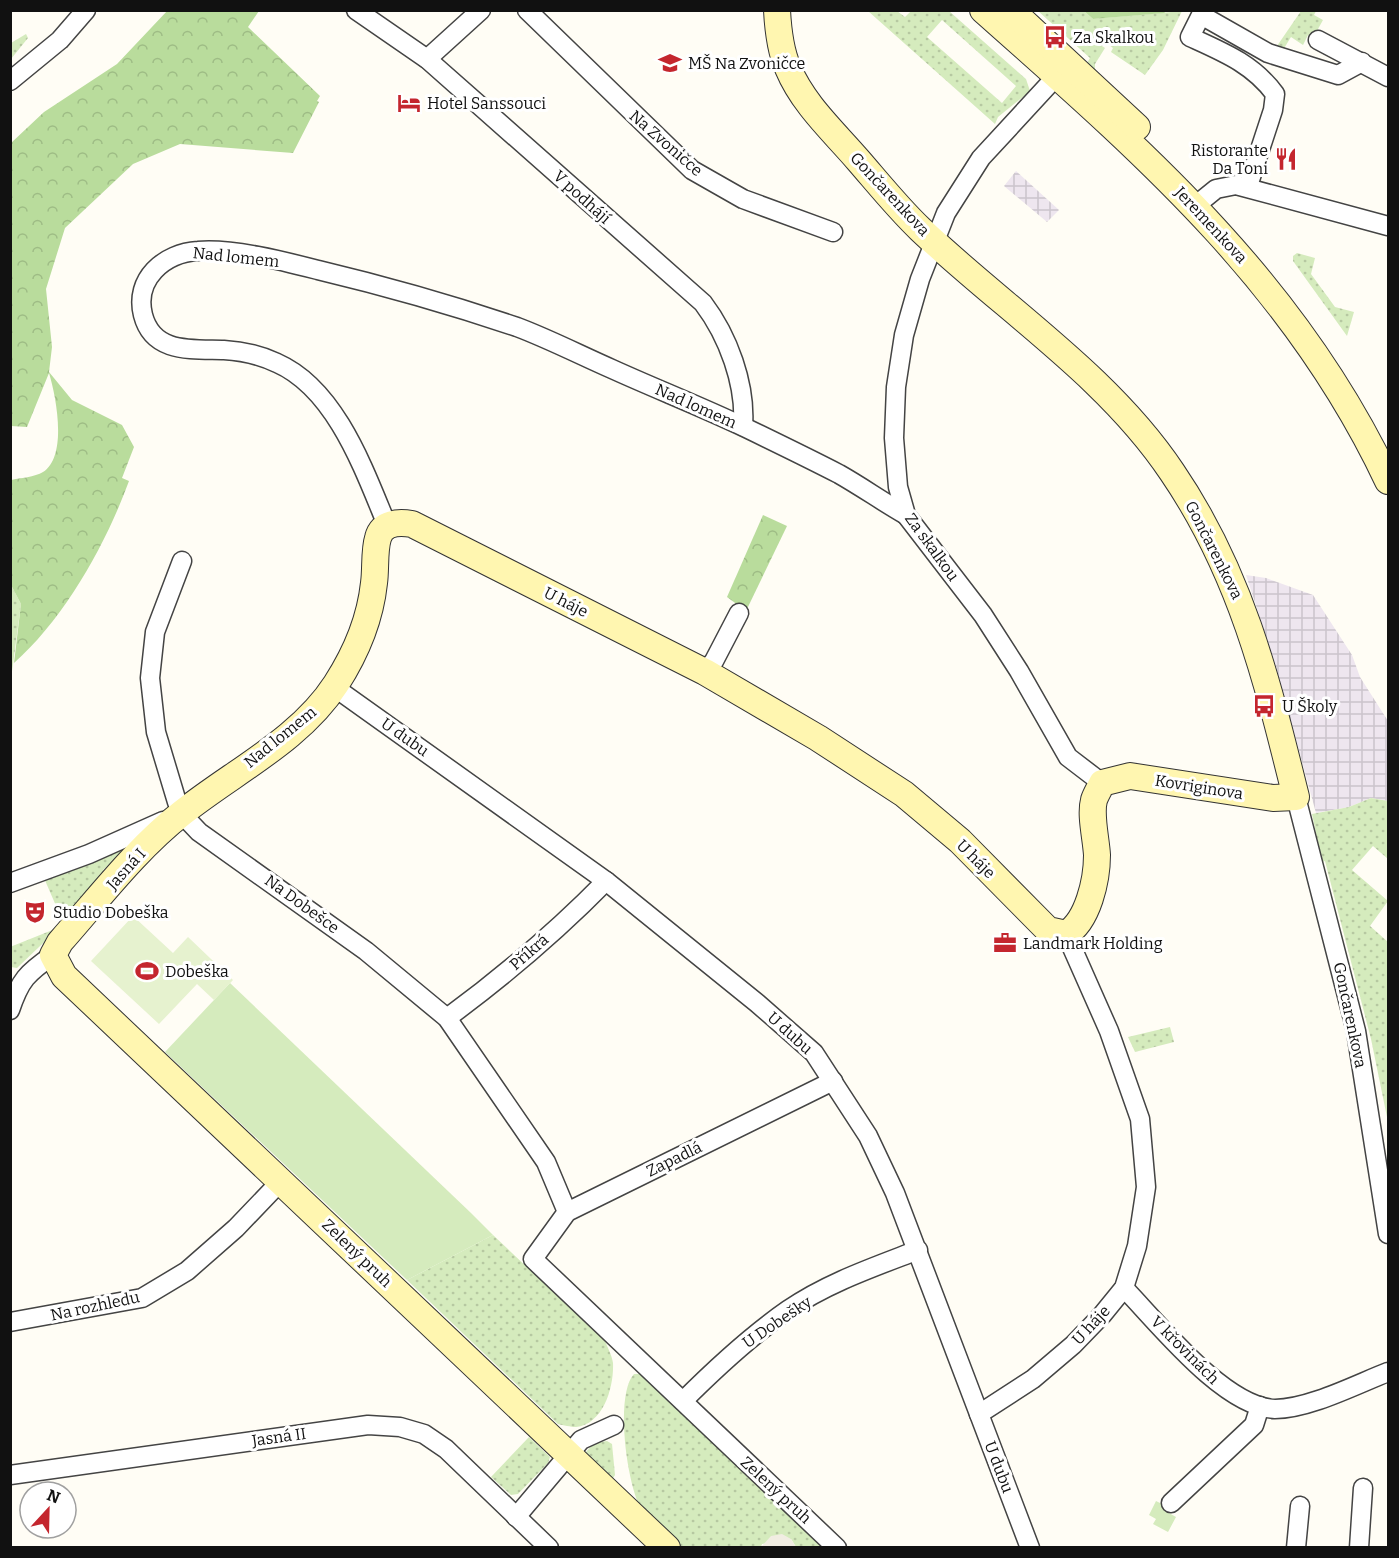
<svg xmlns="http://www.w3.org/2000/svg" width="1399" height="1558" font-family="Bitter,serif">
<style>
.industrial{fill:url(#industrial-grid)}
.grass{fill:url(#grass-dots);fill-rule:evenodd}
.forest{fill:url(#forest-crowns)}
.garden{fill:#d5ebbd}
.pitch{fill:#e6f2cf}
.plaza{fill:#f1ede2}
.lines{fill:none;stroke-linecap:round;stroke-linejoin:round}
.street-casing{stroke:#444;stroke-width:21}
.secondary-casing{stroke:#333;stroke-width:28}
.street{stroke:#fff;stroke-width:18}
.secondary{stroke:#fff6b0;stroke-width:26}
.labels{text-anchor:middle;dominant-baseline:central;stroke-width:6;stroke-linejoin:round;paint-order:stroke}
.poi-label{font-size:16px;fill:#111;stroke:#fff;text-anchor:start}
.street-label{font-size:16px;fill:#111;stroke:#fff}
</style>
<defs>
<pattern id="industrial-grid" width="8" height="8" patternUnits="userSpaceOnUse" patternTransform="scale(1.5)"><rect width="8" height="8" fill="#eee6ef"/><path d="M0 4h8M4 0v8" fill="none" stroke="#cbc4cc"/></pattern>
<pattern id="grass-dots" width="8" height="8" patternUnits="userSpaceOnUse" patternTransform="scale(1.5)"><rect width="8" height="8" fill="#d5ebbd"/><path d="M2 2h.1M6 6h.1" fill="none" stroke="#b6c8a1" stroke-width="1.8" stroke-linecap="round"/></pattern>
<pattern id="forest-crowns" width="20" height="18" patternUnits="userSpaceOnUse" patternTransform="scale(1.5)"><rect width="20" height="18" fill="#b9dc9c"/><path d="M2 6a3 3 0 1 1 6 0M12 15a3 3 0 1 1 6 0" fill="none" stroke="#9ebc85"/></pattern>
</defs>
<rect width="100%" height="100%" fill="#fffdf5"/>
<g class="industrial">
<polygon points="1016,171 1059,210 1047,222 1004,186"/>
<polygon points="1246,575 1266,578 1313,595 1352,655 1360,677 1388,721 1388,801 1371,798 1349,807 1316,813 1275,663"/>
</g>
<g class="grass">
<path d="M868,11h29l8,6 6,-6h38l77,68 4,12 -32,26 -3,7zM942,20l74,66 -14,17 -75,-66z"/>
<polygon points="1038,11 1084,11 1093,19 1182,11 1163,50 1145,75 1111,52 1113,48 1105,42 1102,46 1105,48 1095,64 1095,70 1087,63 1090,58"/>
<polygon points="1301,11 1316,11 1314,15 1323,20 1313,38 1308,35 1303,45 1291,37 1283,50 1277,46"/>
<polygon points="26,34 28,38 11,59 11,43"/>
<polygon points="1297,253 1315,258 1311,274 1335,307 1354,312 1347,336 1293,261 1293,256"/>
<polygon points="11,585 21,604 11,679"/>
<polygon points="1371,798 1388,801 1388,859 1373,846 1352,870 1388,901 1370,926 1388,942 1388,1122 1371,1039 1325,861 1322,862 1312,814 1349,807"/>
<polygon points="132,844 103,870 106,873 63,922 44,878"/>
<polygon points="60,927 17,968 11,967 10,947"/>
<polygon points="1170,1027 1174,1042 1135,1052 1128,1037"/>
<path d="M493,1235l112,106c3,7 7,15 8,22 1,23 -9,61 -37,64 -5,0 -13,-2 -18,-3l-151,-144z"/>
<path d="M634,1374h8l184,173h-30l-5,-8 -29,5 -1,3h-82c-11,-9 -25,-19 -34,-31 -18,-23 -31,-121 -11,-142z"/>
<polygon points="529,1437 550,1457 548,1463 518,1494 511,1495 491,1477"/>
<polygon points="607,1441 612,1444 615,1475 612,1480 587,1458 586,1452 594,1443"/>
</g>
<g class="forest">
<path d="M168,10l91,1 -11,16 72,69 -3,5 2,1 -26,51 -113,-9 -47,20 -68,64 -19,61 6,58 -3,25 23,28 50,25 12,22 -12,31 7,3c-23,63 -64,137 -115,182l7,-59 -10,-19v-105c9,-2 24,-3 32,-8 25,-16 13,-76 6,-99l-22,54 -16,-1v-283l33,-31 73,-48z"/>
<polygon points="1084,11 1167,11 1164,13 1093,19"/>
<polygon points="763,515 787,526 746,611 727,597"/>
</g>
<g class="garden">
<polygon points="230,983 471,1213 493,1235 407,1280 165,1052"/>
<polygon points="1156,1501 1174,1510 1169,1513 1176,1517 1168,1532 1153,1524 1156,1519 1149,1515"/>
</g>
<polygon class="pitch" points="133,916 173,953 188,937 233,980 214,1000 197,984 159,1024 91,961"/>
<polygon class="plaza" points="782,1534 791,1539 796,1547 761,1547 771,1536"/>
<g class="lines">
<g class="street-casing">
<g id="street">
<path d="M356,10l71,49 276,244c25,33 43,81 40,123"/>
<polyline points="527,10 692,170 743,199 833,232"/>
<polyline points="1318,40 1388,77"/>
<polyline points="427,59 481,10"/>
<polyline points="1065,67 981,158 946,213 920,279 904,335 896,387 894,438 898,487 906,515 983,615 1019,671 1068,757 1102,783"/>
<polyline points="10,81 60,40 86,10"/>
<path d="M1248,186l25,-76 2,-16c-22,-30 -52,-42 -85,-57l11,-22 67,38 70,22 24,-13"/>
<polyline points="1195,206 1216,189 1236,185 1388,226"/>
<path d="M387,525c-23,-55 -51,-136 -110,-162 -17,-8 -35,-12 -53,-13 -32,-1 -71,4 -81,-35 -9,-36 21,-62 55,-64 35,-3 85,10 120,19 67,16 134,35 199,57 32,12 63,28 95,42 44,20 90,38 134,59 31,15 62,30 93,46 23,13 44,28 67,41"/>
<polyline points="182,561 155,632 150,678 156,732 177,802 181,813 199,832 366,951 447,1018 546,1162 567,1212"/>
<polyline points="705,672 714,661 739,613"/>
<polyline points="334,687 606,881 757,1003 814,1053 868,1136 895,1193 1030,1548"/>
<polyline points="1296,797 1356,1031 1388,1234"/>
<polyline points="10,883 89,854 163,821"/>
<path d="M10,1010c10,-30 17,-37 43,-55"/>
<path d="M447,1018c57,-42 110,-87 159,-137"/>
<polyline points="833,1081 567,1212 533,1259 837,1548"/>
<path d="M1124,1288c35,36 100,119 151,121 34,0 82,-25 113,-37"/>
<polyline points="10,1322 142,1298 187,1271 236,1228 281,1181"/>
<path d="M683,1401c33,-33 66,-64 105,-91 39,-27 86,-43 130,-60"/>
<polyline points="979,1414 1033,1379 1073,1345 1102,1315 1124,1288 1137,1246 1146,1187 1140,1119 1109,1031 1066,934"/>
<polyline points="10,1475 368,1425 400,1427 424,1434 446,1449 549,1548"/>
<polyline points="1171,1503 1254,1425 1260,1406"/>
<polyline points="516,1517 581,1440 614,1425"/>
<polyline points="1296,1548 1300,1506"/>
<polyline points="1359,1548 1363,1488"/>
</g>
</g>
<g class="secondary-casing">
<g id="secondary">
<path d="M983,10c160,142 312,273 405,471"/>
<polyline points="1011,10 1137,127"/>
<path d="M667,1548l-603,-572 -11,-21 7,-13c39,-44 76,-93 122,-129 51,-41 118,-73 154,-129 20,-31 34,-63 38,-101 2,-14 0,-32 4,-45 4,-16 21,-16 34,-14l293,148 113,66 86,56 56,47 88,89 18,4c22,-13 31,-54 31,-79 -1,-17 -7,-40 -3,-55 2,-6 6,-12 8,-17l28,-7 143,22 23,-1c-29,-117 -55,-224 -124,-325 -64,-96 -169,-164 -252,-243 -22,-21 -42,-46 -62,-69 -25,-29 -55,-56 -70,-92 -8,-18 -10,-39 -11,-58"/>
</g>
</g>
<use href="#street" class="street"/>
<use href="#secondary" class="secondary"/>
</g>
<defs>
<g id="bus-bare" transform="scale(1.8)"><path d="M-5-6H5V4H4V6H2V4H-2V6H-4V4H-5ZM-3.5-4V0h7V-4ZM-3.5 1.2v1.5H-2V1.2ZM2 1.2v1.5H3.5V1.2Z" fill="#c4262e" stroke="#fff" stroke-width="2.5" paint-order="stroke"/></g>
<g id="school-bare" transform="scale(1.8)"><path d="M0-5L7-2L0 1L-7-2ZM-4 1L0 2.5L4 1V4Q0 6-4 4Z" fill="#c4262e" stroke="#fff" stroke-width="2.5" paint-order="stroke"/></g>
<g id="hotel-bare" transform="scale(1.8)"><path d="M-6-4.5h1.5V1H6V5H4.5V3h-9V5H-6ZM-4 0a1.8 1.8 0 1 1 3.6 0ZM.5 0V-2.5h3Q6-2.5 6 0Z" fill="#c4262e" stroke="#fff" stroke-width="2.5" paint-order="stroke"/></g>
<g id="restaurant-bare" transform="scale(1.8)"><path d="M-5-6h1v4h1v-4h1v4h1v-4h1v5L-1.5 .5V6h-2V.5L-5-1ZM5-6V6H3V1.5H1.5Q1.5-4 5-6Z" fill="#c4262e" stroke="#fff" stroke-width="2.5" paint-order="stroke"/></g>
<g id="theatre-bare" transform="scale(1.8)"><path d="M-5-5.5Q0-4 5-5.5V0Q5 5 0 6Q-5 5-5 0ZM-3.3-2.5H-1v1.5H-3.3ZM1-2.5H3.3v1.5H1ZM-2.8 1Q0 5.5 2.8 1Z" fill="#c4262e" stroke="#fff" stroke-width="2.5" paint-order="stroke"/></g>
<g id="office-bare" transform="scale(1.8)"><path d="M-6-3h4V-5.5h4V-3h4V5H-6ZM-1-4.5V-3h2v-1.5ZM-6 0V1H6V0Z" fill="#c4262e" stroke="#fff" stroke-width="2.5" paint-order="stroke"/></g>
<g id="stadium-bare" transform="scale(1.8)"><path d="M0-5a6.5 5 0 1 0 0 10a6.5 5 0 1 0 0-10ZM-3.5-1.8h7v3.6h-7Z" fill="#c4262e" stroke="#fff" stroke-width="2.5" paint-order="stroke"/></g>
</defs>
<g fill-rule="evenodd">
<use href="#bus-bare" x="1055" y="37"/>
<use href="#school-bare" x="670" y="63"/>
<use href="#hotel-bare" x="409" y="103"/>
<use href="#restaurant-bare" x="1286" y="159"/>
<use href="#bus-bare" x="1264" y="706"/>
<use href="#theatre-bare" x="35" y="912"/>
<use href="#office-bare" x="1005" y="943"/>
<use href="#stadium-bare" x="147" y="971"/>
</g>
<g class="labels">
<g class="poi-label">
<text x="1073" y="37">Za Skalkou</text>
<text x="688" y="63">MŠ Na Zvoničce</text>
<text x="427" y="103">Hotel Sanssouci</text>
<text x="1268" y="150" text-anchor="end">Ristorante<tspan x="1268" dy="18">Da Toni</tspan></text>
<text x="1282" y="706">U Školy</text>
<text x="53" y="912">Studio Dobeška</text>
<text x="1023" y="943">Landmark Holding</text>
<text x="165" y="971">Dobeška</text>
</g>
<g class="street-label">
<text transform="translate(666 143) rotate(41)">Na Zvoničce</text>
<text transform="translate(890 194) rotate(47)">Gončarenkova</text>
<text transform="translate(582 197) rotate(42)">V podhájí</text>
<text transform="translate(1211 225) rotate(47)">Jeremenkova</text>
<text transform="translate(236 257) rotate(6)">Nad lomem</text>
<text transform="translate(696 406) rotate(24)">Nad lomem</text>
<text transform="translate(932 547) rotate(54)">Za skalkou</text>
<text transform="translate(1214 550) rotate(63)">Gončarenkova</text>
<text transform="translate(566 602) rotate(27)">U háje</text>
<text transform="translate(280 737) rotate(-39)">Nad lomem</text>
<text transform="translate(405 737) rotate(35)">U dubu</text>
<text transform="translate(1199 787) rotate(9)">Kovriginova</text>
<text transform="translate(976 859) rotate(45)">U háje</text>
<text transform="translate(126 869) rotate(-48)">Jasná I</text>
<text transform="translate(302 904) rotate(36)">Na Dobešce</text>
<text transform="translate(529 952) rotate(-41)">Příkrá</text>
<text transform="translate(1350 1015) rotate(78)">Gončarenkova</text>
<text transform="translate(790 1033) rotate(42)">U dubu</text>
<text transform="translate(674 1159) rotate(-26)">Zapadlá</text>
<text transform="translate(357 1253) rotate(44)">Zelený pruh</text>
<text transform="translate(95 1306) rotate(-12)">Na rozhledu</text>
<text transform="translate(777 1322) rotate(-34)">U Dobešky</text>
<text transform="translate(1091 1325) rotate(-47)">U háje</text>
<text transform="translate(1185 1350) rotate(45)">V křovinách</text>
<text transform="translate(279 1437) rotate(-8)">Jasná II</text>
<text transform="translate(999 1467) rotate(69)">U dubu</text>
<text transform="translate(776 1490) rotate(43)">Zelený pruh</text>
</g>
</g>
<rect width="1399" height="1558" fill="none" stroke="#111111" stroke-width="24"/>
<g transform="translate(48 1510) rotate(22)"><circle r="28" fill="#ffffff" stroke="#a0a0a0" stroke-width="1.5"/>
<path d="M0-4.5L10 22L0 15L-10 22Z" fill="#c4262e"/>
<text y="-9" font-size="16" font-weight="bold" text-anchor="middle" fill="#111111">N</text>
</g>
</svg>
